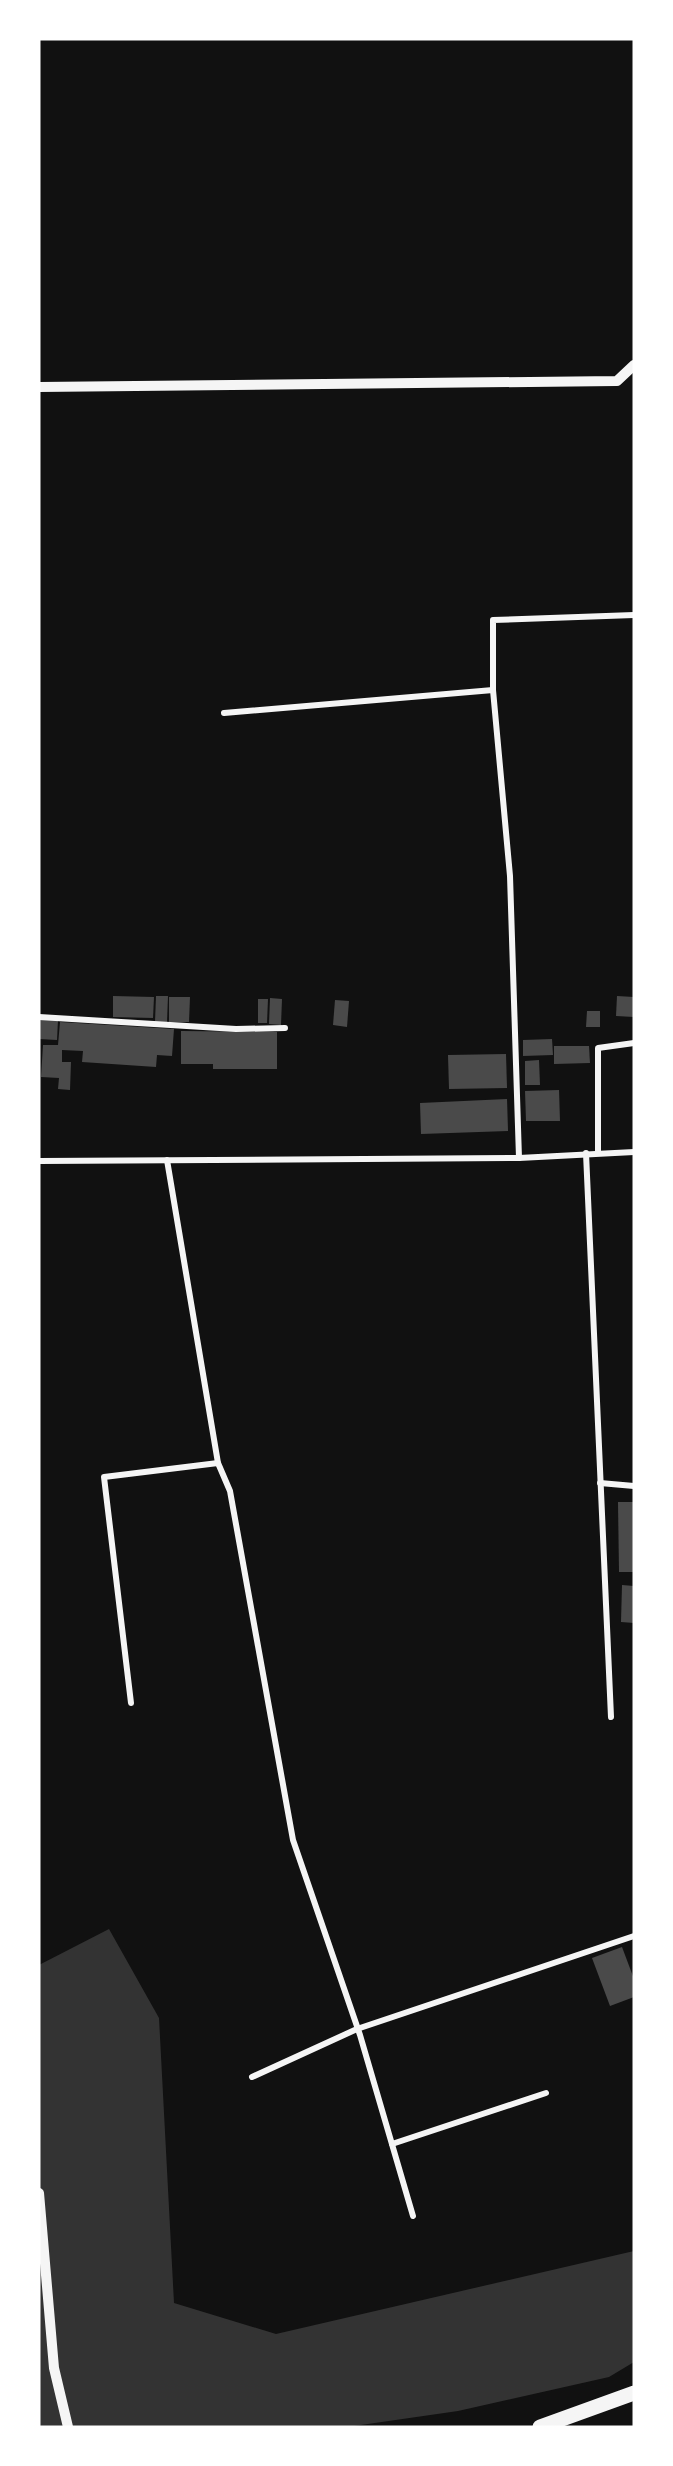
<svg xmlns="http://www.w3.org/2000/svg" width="673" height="2466" font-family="Montserrat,sans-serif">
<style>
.water{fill:#333}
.building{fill:#4a4a4a}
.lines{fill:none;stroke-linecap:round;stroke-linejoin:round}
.minor{stroke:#f5f5f5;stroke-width:6}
.tertiary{stroke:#f5f5f5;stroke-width:10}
.primary{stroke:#f5f5f5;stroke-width:15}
</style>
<rect width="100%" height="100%" fill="#111"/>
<polygon class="water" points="109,1929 159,2018 174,2303 276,2334 634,2251 634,2362 609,2377 458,2411 347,2427 39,2427 39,1965"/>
<g class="building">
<polygon points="113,996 154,997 153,1018 113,1017"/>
<polygon points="156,996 168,996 167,1022 155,1022"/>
<polygon points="617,996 634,997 634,1017 616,1016"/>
<polygon points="169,997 190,997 189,1022 169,1022"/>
<polygon points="270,998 282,999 281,1025 269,1024"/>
<polygon points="258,999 268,999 267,1023 258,1023"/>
<polygon points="335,1000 349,1001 347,1027 333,1025"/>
<polygon points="587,1011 600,1011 600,1027 586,1027"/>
<polygon points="39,1019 58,1020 57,1040 39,1039"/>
<polygon points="60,1022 174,1029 172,1056 157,1055 156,1067 82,1062 83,1051 62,1050 62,1062 71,1062 70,1090 58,1089 59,1078 41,1077 43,1045 58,1045"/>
<polygon points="181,1031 277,1032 277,1069 213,1069 213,1064 181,1064"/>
<polygon points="552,1039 553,1055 523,1056 523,1040"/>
<polygon points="554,1046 589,1046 590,1063 554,1064"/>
<polygon points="506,1054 507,1088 449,1089 448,1055"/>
<polygon points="539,1060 540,1085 525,1085 525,1061"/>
<polygon points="559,1090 560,1121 526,1121 525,1091"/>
<polygon points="507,1099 508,1131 421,1134 420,1103"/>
<polygon points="618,1502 634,1502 634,1572 619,1572"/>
<polygon points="622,1585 634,1586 634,1623 621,1622"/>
<polygon points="622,1947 634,1979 634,1997 610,2006 592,1958"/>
</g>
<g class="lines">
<g class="minor">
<polyline points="493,690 510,876 519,1158"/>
<polyline points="224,713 493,690 493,620 634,615"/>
<polyline points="39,1017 236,1029 285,1028"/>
<polyline points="586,1153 611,1717"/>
<polyline points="598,1153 598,1048 634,1043"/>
<polyline points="167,1160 218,1463 230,1491 293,1840 360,2035 413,2216"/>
<polyline points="39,1161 519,1158 634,1152"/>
<polyline points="600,1483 634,1486"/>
<polyline points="131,1703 104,1477 218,1463"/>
<polyline points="252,2077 357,2029 634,1936"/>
<polyline points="392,2144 546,2093"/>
</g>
<g class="tertiary">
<polyline points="39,387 617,381 634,365"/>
<polyline points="39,2193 54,2368 68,2427"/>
</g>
<polyline class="primary" points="540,2427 634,2393"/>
</g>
<rect width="673" height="2466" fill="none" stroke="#ffffff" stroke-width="81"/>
</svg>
